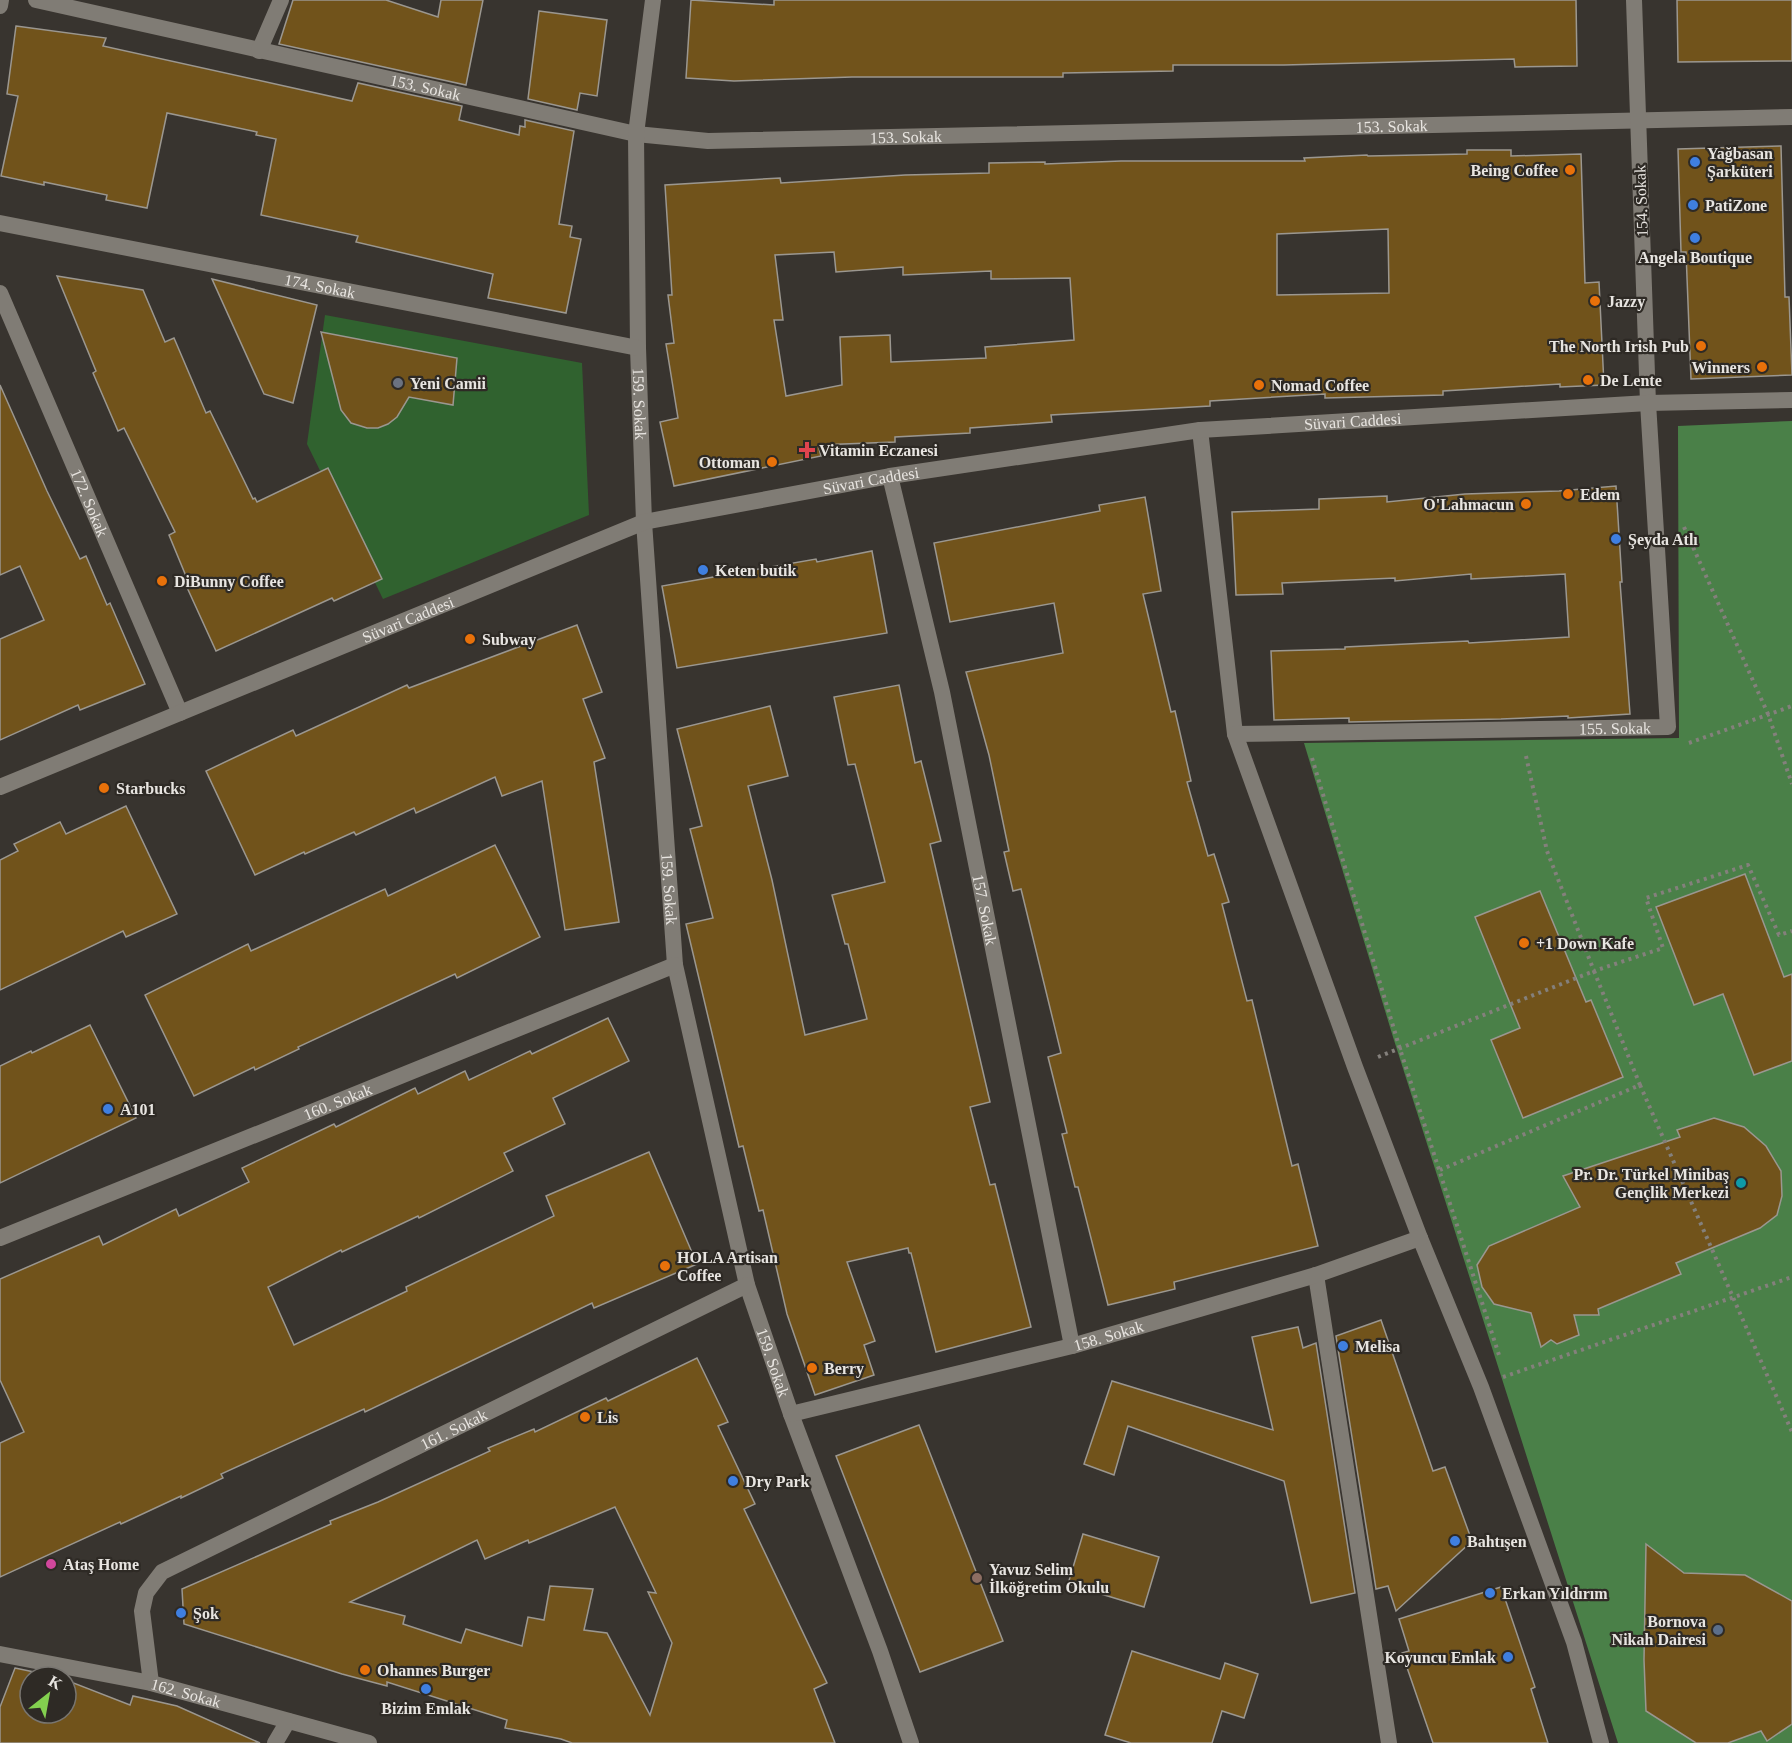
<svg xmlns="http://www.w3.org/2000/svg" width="1792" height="1743" font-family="'Times New Roman',serif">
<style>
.green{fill:#30622f}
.forest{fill:#4a8048}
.building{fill:#71531b;stroke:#9b9790;stroke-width:1.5;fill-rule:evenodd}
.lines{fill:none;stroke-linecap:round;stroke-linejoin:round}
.path{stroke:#84807c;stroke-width:4;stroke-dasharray:3 4.5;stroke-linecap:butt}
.minor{stroke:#807c75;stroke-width:16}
.tertiary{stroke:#807c75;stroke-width:16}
.shop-dot{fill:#3f7fe0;stroke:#2e2a25;stroke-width:2}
.food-dot{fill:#e8710a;stroke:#2e2a25;stroke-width:2}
.worship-dot{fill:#6b7280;stroke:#2e2a25;stroke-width:2}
.health-dot{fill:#e0444e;stroke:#2e2a25;stroke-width:2}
.culture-dot{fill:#0f9aa8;stroke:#2e2a25;stroke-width:2}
.hotel-dot{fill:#d1479c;stroke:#2e2a25;stroke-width:2}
.education-dot{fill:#8d6e63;stroke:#2e2a25;stroke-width:2}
.service-dot{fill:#5c6f8a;stroke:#2e2a25;stroke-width:2}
.labels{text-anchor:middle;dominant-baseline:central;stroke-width:4.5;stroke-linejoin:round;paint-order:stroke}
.street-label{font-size:16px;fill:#e8e5e1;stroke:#2e2a25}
.poi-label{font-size:16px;font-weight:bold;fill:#e8e5e1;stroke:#2e2a25;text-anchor:start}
</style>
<rect width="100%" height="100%" fill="#38342f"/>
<polygon class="green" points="325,315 582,363 589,515 383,599 307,444"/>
<polygon class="forest" points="1792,421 1792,1743 1618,1743 1393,1037 1304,743 1679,738 1678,426"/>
<g class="building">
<polygon points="293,0 386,0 438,17 441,0 483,0 466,85 279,44"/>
<polygon points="691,0 774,5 774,0 1576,0 1577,66 1515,67 1514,59 1284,65 1173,65 1173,71 1063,73 1063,77 852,77 734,81 686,78"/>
<polygon points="1677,0 1792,0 1792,61 1678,62"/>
<polygon points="539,11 607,20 597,96 580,93 577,110 528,99"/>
<polygon points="16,26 106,38 103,46 352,101 358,83 462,106 459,120 519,135 520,126 525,127 525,120 574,131 559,224 572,226 570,237 581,239 566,313 488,298 493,274 356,242 358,236 261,215 276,139 256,135 257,132 167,113 147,208 106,200 107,195 44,182 44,185 1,176 18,96 7,94"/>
<polygon points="1781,146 1785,297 1789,297 1792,375 1691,379 1686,252 1681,252 1678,149"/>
<path d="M1467,150h44v6l70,-2 4,129 14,-1 5,103 -44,2v-3l-117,7v4l-118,3v-4l-115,7v5l-159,9 1,7 -82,6v5l-75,4v5l-77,3 3,11 -147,30 -14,-64 18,-4 -12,-74 8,-1 -6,-48h4l-7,-110 115,-7 1,5 124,-8 84,-2v-10l56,-1v2l76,-3h184l-1,-3 63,-3 1,1 99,-2zM1388,229l1,64 -112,2v-61zM834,252l2,20 67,-5v8l88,-4v8l79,-1 4,62 -89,7 1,11 -95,4 -1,-27 -50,2 2,48 -56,11 -12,-76h9l-8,-65z"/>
<polygon points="57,276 143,290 165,342 174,338 206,413 210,411 253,499 255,498 257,502 328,468 382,579 334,601 332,598 216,651 185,583 188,581 169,535 175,532 124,428 118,431 93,373 96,371"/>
<polygon points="212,279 317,305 293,403 264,394"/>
<polygon points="321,332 457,358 453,405 409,397 397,417 388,424 378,428 367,428 351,423 341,410"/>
<polygon points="0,385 47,491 80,559 86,556 107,605 110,603 145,684 80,710 78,705 0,740 0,639 44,620 20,566 0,575"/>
<polygon points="1616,486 1622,582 1620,582 1630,714 1568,718 1568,716 1501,719 1349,722 1349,718 1274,720 1271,651 1345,649 1345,647 1468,641 1469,643 1569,637 1565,574 1471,579 1471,574 1395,581 1395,578 1282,583 1283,594 1236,595 1232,512 1319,509 1319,499 1387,496 1387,502 1465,494 1559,491"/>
<polygon points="1145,497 1161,591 1143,594 1171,712 1175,711 1191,781 1187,782 1208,856 1214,854 1229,902 1222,904 1247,1001 1252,1000 1292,1166 1298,1164 1318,1246 1174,1282 1175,1289 1108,1305 1078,1187 1075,1187 1062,1134 1067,1133 1048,1057 1061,1053 1021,889 1013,891 1004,852 1009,851 989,755 966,672 1063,653 1054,603 950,622 934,543 1100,511 1099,505"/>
<polygon points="872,551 887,633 677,668 662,586 816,559 817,562"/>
<polygon points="577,625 602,692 583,699 605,758 594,762 619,922 565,930 542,781 502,796 495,777 416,813 414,808 356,835 354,832 305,854 304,852 255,875 206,771 293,730 296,736 407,685 409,688"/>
<polygon points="899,685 915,763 921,761 941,841 930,844 990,1102 970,1107 990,1185 995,1184 1031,1327 936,1352 911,1253 909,1253 908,1248 847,1262 875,1341 864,1345 874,1375 815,1395 787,1314 763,1210 759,1211 743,1146 739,1147 686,924 713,918 690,829 702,826 677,729 770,706 788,776 748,786 772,880 805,1035 867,1019 848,944 845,944 832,895 885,882 855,764 848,765 834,697"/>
<polygon points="126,806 177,914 126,937 123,931 0,990 0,860 18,851 14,844 60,822 66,834"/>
<polygon points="495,845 540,937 457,978 455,974 298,1047 299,1049 255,1070 254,1067 194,1096 145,995 248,944 251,951 385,889 388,896"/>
<polygon points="1745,874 1784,977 1792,974 1792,1061 1754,1075 1723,994 1694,1005 1656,907"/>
<polygon points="1540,891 1586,1002 1591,1000 1623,1077 1523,1118 1491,1040 1520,1028 1475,917"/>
<polygon points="608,1018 629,1061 553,1098 565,1124 504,1153 513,1171 419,1218 418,1216 342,1252 341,1250 268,1287 294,1345 407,1291 406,1287 554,1216 546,1196 649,1152 697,1264 594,1308 592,1303 365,1412 364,1409 221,1474 223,1478 181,1498 181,1496 121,1524 120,1522 0,1577 0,1443 24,1432 0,1380 0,1279 99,1236 103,1245 176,1209 179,1216 249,1182 242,1168 334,1124 336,1127 415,1088 418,1094 465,1071 469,1080 530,1051 532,1054"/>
<polygon points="90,1025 136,1118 0,1183 0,1066 31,1051 32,1053"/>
<polygon points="1714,1118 1744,1127 1766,1146 1781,1171 1782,1196 1777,1215 1760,1228 1676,1263 1681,1274 1598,1309 1599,1315 1574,1315 1579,1335 1557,1344 1551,1340 1541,1347 1531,1313 1494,1304 1482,1287 1477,1265 1489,1246 1580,1207 1563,1176 1680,1137 1677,1130"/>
<polygon points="1381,1320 1433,1471 1445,1467 1472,1541 1396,1611 1388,1586 1376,1589 1336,1336"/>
<polygon points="1298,1327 1303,1348 1316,1343 1355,1593 1311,1603 1284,1481 1128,1426 1114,1475 1084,1464 1112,1381 1273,1430 1252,1337"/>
<path d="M697,1358l31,64 -10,4 37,78 -11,5 83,174 -13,6 21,54h-263l-11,-4 -56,-11 2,-8 -120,-38v4l-45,-12 -158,-50 -2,-35 149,-65 -1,-3 48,-19 112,-51 -2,-3 46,-19 1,3 71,-34 2,3zM615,1507l41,86 -8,-1 24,51 -22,72 -43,-82 -23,-3 9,-41 -43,-3 -6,34 -16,-3 -6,29 -56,-17 -5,14 -58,-19 2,-8 -55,-14 127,-62 8,19 43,-19 1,3z"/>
<polygon points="919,1425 1003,1641 920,1672 836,1456"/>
<polygon points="1083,1534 1159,1557 1144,1607 1068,1584"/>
<polygon points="1646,1544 1684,1573 1745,1575 1792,1601 1792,1724 1767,1741 1761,1731 1728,1743 1696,1743 1646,1711 1644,1660"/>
<polygon points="1501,1587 1535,1687 1531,1689 1548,1743 1433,1743 1402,1653 1409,1651 1399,1619"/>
<polygon points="1132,1651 1220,1679 1225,1663 1258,1674 1244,1718 1222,1711 1212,1743 1131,1743 1105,1735"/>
<polygon points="15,1668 58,1677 30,1677 30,1713 66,1713 66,1680 130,1705 133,1696 177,1706 260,1743 0,1743 0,1707"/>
</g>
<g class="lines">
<g class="path">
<polyline points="1684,527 1768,714 1792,784"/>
<polyline points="1689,743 1792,706"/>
<polyline points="1526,756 1547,851 1594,971 1663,948 1646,898 1748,865 1779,935 1792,931"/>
<polyline points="1312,758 1400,1049 1499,1355"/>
<polyline points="1378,1057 1594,971 1640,1085 1440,1170"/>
<polyline points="1640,1085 1792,1432"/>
<polyline points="1503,1377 1792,1277"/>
</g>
<g class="minor">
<path id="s1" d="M36,0l600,134 72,7 1084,-24"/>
<path id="s2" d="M653,0l-17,134 2,214 6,174 31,443 72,320 44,129 89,237 31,92"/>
<polyline points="0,6 1,0"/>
<polyline points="259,51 281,0"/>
<path id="s3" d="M0,223l638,125"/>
<path id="s4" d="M0,293l180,420"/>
<polyline points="1200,430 1235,734 1355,1067 1420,1238 1481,1387 1574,1642 1601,1743"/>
<path id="s5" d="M890,476l52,216 130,654"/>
<path id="s6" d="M1235,734l433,-7 -20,-324 -14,-403"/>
<path id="s7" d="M0,1238l675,-273"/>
<polyline points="1316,1275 1389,1743"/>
<path id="s8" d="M791,1414l281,-68 244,-71 104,-37"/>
<path id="s9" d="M0,1654l151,29 218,60"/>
<path id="s10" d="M151,1683l-9,-72 4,-18 16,-21 585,-287"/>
<polyline points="275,1743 288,1721"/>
</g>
<path class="tertiary" id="s11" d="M0,787l644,-265 246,-46 310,-46 448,-27 144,-3"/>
</g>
<g class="shop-dot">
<circle cx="1695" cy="162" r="6"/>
<circle cx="1693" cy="205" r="6"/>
<circle cx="1695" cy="238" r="6"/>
<circle cx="1616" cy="539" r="6"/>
<circle cx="703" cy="570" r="6"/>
<circle cx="108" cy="1109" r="6"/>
<circle cx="1343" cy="1346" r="6"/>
<circle cx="733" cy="1481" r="6"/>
<circle cx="1455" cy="1541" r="6"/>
<circle cx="1490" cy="1593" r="6"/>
<circle cx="181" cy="1613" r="6"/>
<circle cx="1508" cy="1657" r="6"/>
<circle cx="426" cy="1689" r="6"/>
</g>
<g class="food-dot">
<circle cx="1570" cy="170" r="6"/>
<circle cx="1595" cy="301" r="6"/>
<circle cx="1701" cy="346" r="6"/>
<circle cx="1762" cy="367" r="6"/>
<circle cx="1588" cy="380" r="6"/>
<circle cx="1259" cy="385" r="6"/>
<circle cx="772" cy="462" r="6"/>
<circle cx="1568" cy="494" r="6"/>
<circle cx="1526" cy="504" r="6"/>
<circle cx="162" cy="581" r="6"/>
<circle cx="470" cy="639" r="6"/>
<circle cx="104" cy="788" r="6"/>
<circle cx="1524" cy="943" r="6"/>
<circle cx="665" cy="1266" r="6"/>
<circle cx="812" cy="1368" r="6"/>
<circle cx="585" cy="1417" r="6"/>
<circle cx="365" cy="1670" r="6"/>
</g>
<circle class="worship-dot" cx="398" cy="383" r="6"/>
<path class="health-dot" d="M804 441h6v6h6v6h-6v6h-6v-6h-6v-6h6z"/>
<circle class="culture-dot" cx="1741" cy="1183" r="6"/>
<circle class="hotel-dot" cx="51" cy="1564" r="6"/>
<circle class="education-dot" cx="977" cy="1578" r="6"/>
<circle class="service-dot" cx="1718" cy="1630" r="6"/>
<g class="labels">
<g class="street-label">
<text stroke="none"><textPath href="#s1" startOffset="399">153. Sokak</textPath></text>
<text stroke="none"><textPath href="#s1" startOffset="1371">153. Sokak</textPath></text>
<text stroke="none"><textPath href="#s1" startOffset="885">153. Sokak</textPath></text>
<text transform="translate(1641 201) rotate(-92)">154. Sokak</text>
<text stroke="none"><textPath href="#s3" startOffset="326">174. Sokak</textPath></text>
<text stroke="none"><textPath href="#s2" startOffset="405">159. Sokak</textPath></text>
<text stroke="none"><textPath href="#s11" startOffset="1413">Süvari Caddesi</textPath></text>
<text stroke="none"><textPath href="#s11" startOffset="927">Süvari Caddesi</textPath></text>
<text stroke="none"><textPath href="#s4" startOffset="228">172. Sokak</textPath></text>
<text stroke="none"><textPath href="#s11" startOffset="441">Süvari Caddesi</textPath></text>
<text stroke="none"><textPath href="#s6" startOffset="380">155. Sokak</textPath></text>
<text stroke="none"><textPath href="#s2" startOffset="891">159. Sokak</textPath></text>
<text stroke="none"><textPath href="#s5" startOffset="444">157. Sokak</textPath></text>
<text stroke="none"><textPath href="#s7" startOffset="364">160. Sokak</textPath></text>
<text stroke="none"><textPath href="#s8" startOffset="327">158. Sokak</textPath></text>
<text stroke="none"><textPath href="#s2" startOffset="1377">159. Sokak</textPath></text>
<text stroke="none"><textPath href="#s10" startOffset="442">161. Sokak</textPath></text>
<text stroke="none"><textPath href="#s9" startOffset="190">162. Sokak</textPath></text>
</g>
<g class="poi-label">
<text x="1707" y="153">Yağbasan<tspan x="1707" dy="18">Şarküteri</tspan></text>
<text x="1558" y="170" text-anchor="end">Being Coffee</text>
<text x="1705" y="205">PatiZone</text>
<text x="1695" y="257" text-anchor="middle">Angela Boutique</text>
<text x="1607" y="301">Jazzy</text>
<text x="1689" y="346" text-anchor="end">The North Irish Pub</text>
<text x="1750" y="367" text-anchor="end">Winners</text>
<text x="1600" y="380">De Lente</text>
<text x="410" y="383">Yeni Camii</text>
<text x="1271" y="385">Nomad Coffee</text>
<text x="819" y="450">Vitamin Eczanesi</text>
<text x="760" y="462" text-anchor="end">Ottoman</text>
<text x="1580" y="494">Edem</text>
<text x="1514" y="504" text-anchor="end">O'Lahmacun</text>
<text x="1628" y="539">Şeyda Atlı</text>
<text x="715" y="570">Keten butik</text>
<text x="174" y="581">DiBunny Coffee</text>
<text x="482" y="639">Subway</text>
<text x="116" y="788">Starbucks</text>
<text x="1536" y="943">+1 Down Kafe</text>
<text x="120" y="1109">A101</text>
<text x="1729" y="1174" text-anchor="end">Pr. Dr. Türkel Minibaş<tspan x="1729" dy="18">Gençlik Merkezi</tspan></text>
<text x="677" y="1257">HOLA Artisan<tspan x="677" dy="18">Coffee</tspan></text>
<text x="1355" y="1346">Melisa</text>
<text x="824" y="1368">Berry</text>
<text x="597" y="1417">Lis</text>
<text x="745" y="1481">Dry Park</text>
<text x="1467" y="1541">Bahtışen</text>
<text x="63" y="1564">Ataş Home</text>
<text x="989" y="1569">Yavuz Selim<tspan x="989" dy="18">İlköğretim Okulu</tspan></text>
<text x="1502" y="1593">Erkan Yıldırım</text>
<text x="193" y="1613">Şok</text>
<text x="1706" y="1621" text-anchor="end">Bornova<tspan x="1706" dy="18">Nikah Dairesi</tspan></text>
<text x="1496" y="1657" text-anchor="end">Koyuncu Emlak</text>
<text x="377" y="1670">Ohannes Burger</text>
<text x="426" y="1708" text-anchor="middle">Bizim Emlak</text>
</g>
</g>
<g transform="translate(48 1695) rotate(31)"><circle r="28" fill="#2e2a25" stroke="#787570" stroke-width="1.5"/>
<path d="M0-4.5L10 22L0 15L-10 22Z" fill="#83d04f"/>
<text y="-9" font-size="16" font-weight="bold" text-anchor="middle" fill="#e8e5e1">K</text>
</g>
</svg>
